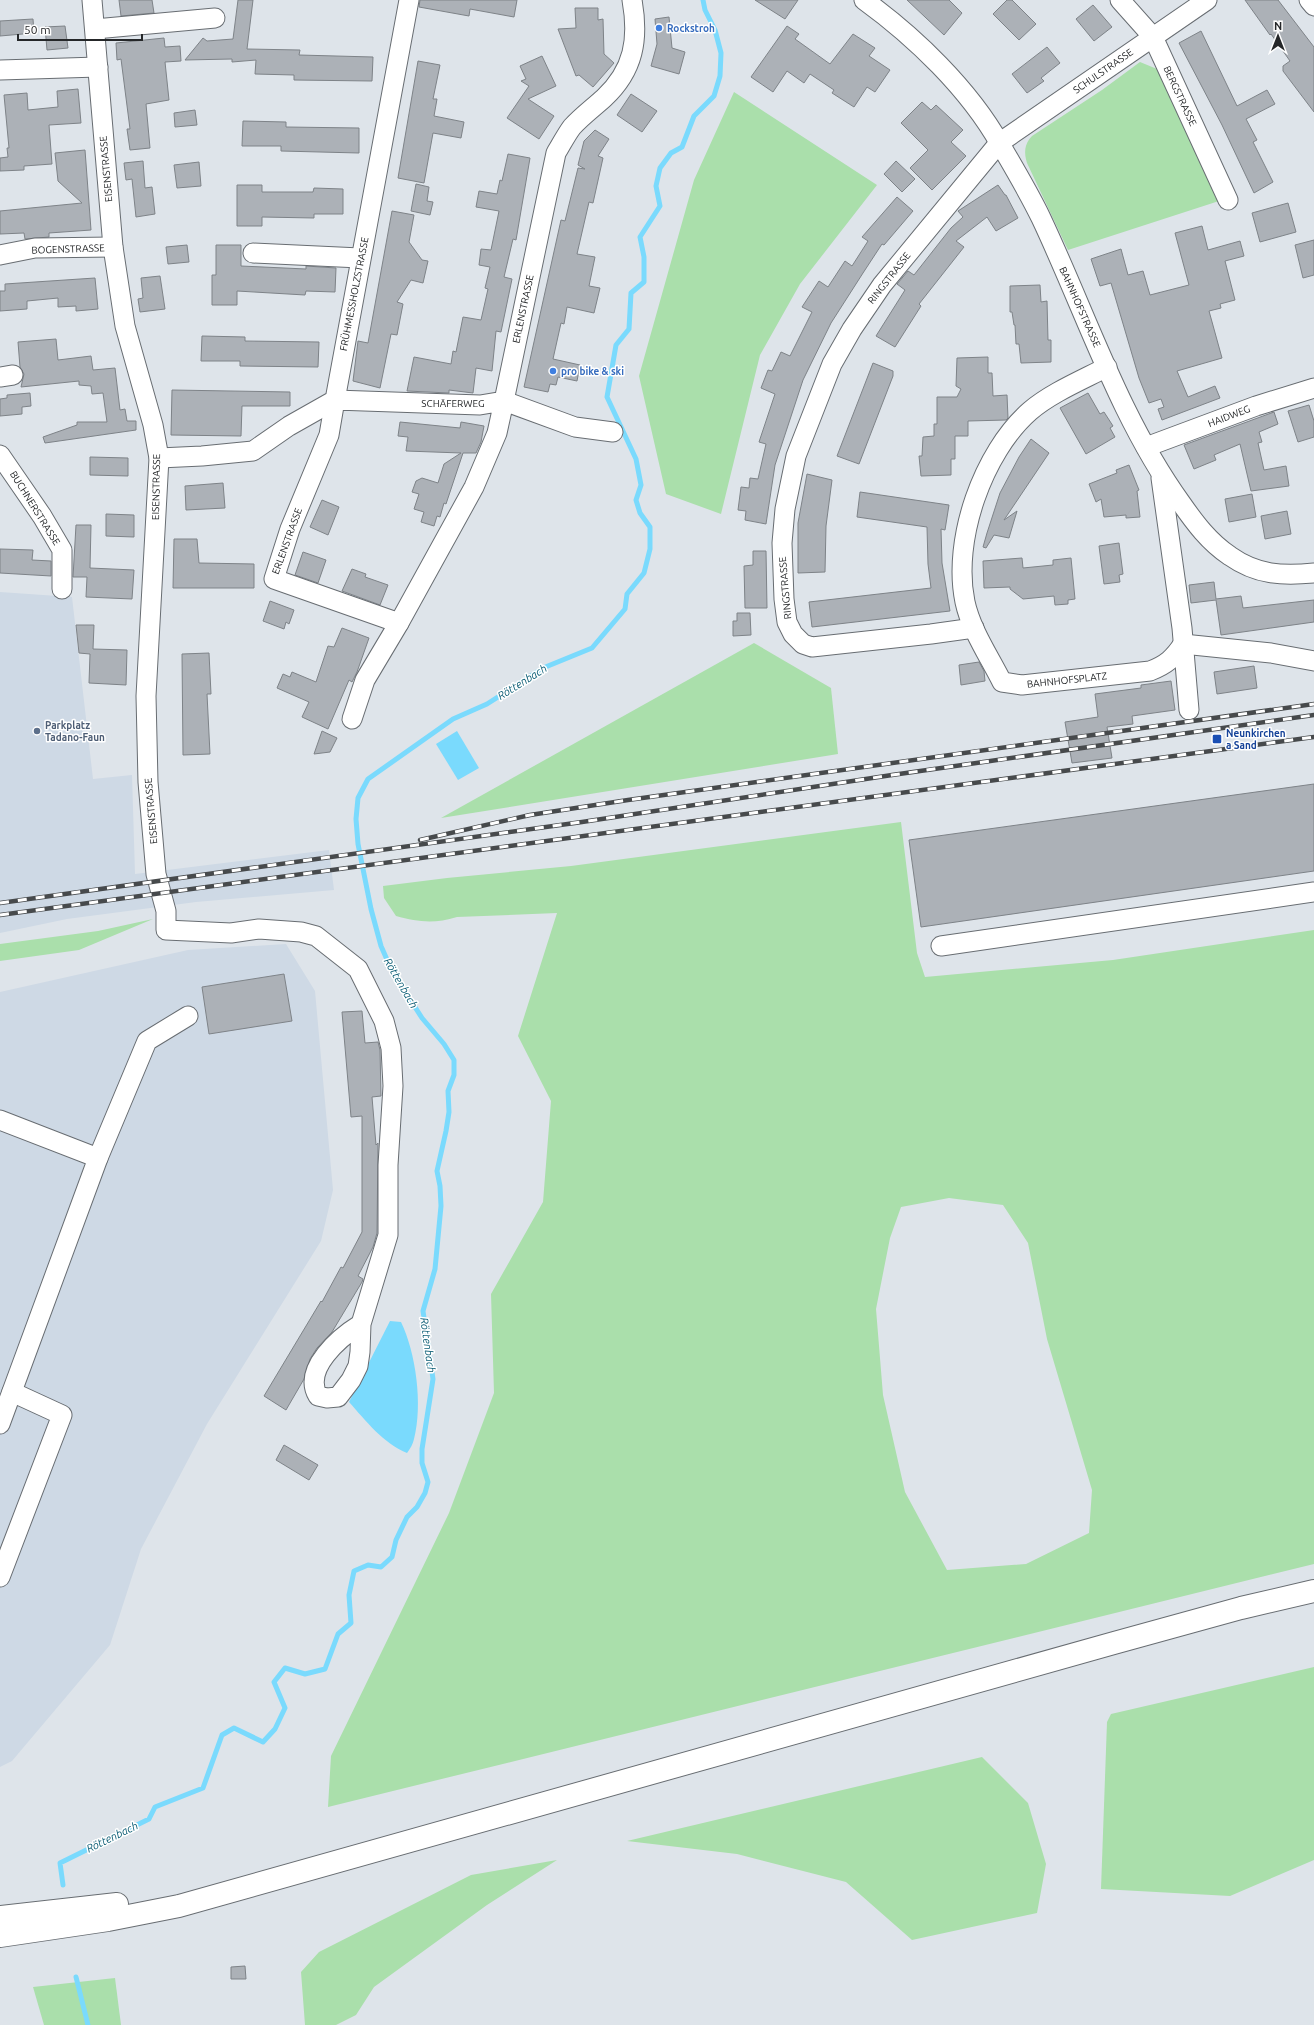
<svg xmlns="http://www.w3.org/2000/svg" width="1314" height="2025" font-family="Ubuntu,sans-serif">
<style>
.built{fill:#ced9e5}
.green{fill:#aadfab;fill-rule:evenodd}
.water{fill:#7adafd}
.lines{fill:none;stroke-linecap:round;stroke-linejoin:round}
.stream{stroke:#7adafd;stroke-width:5}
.building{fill:#acb1b7;stroke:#7e8388}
.minor-casing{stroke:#686d72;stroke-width:21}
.major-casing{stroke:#686d72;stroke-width:24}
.minor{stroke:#fff;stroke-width:19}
.major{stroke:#fff;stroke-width:22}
.rail-casing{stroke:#474a4c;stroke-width:4.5}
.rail{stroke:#fff;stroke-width:3;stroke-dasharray:9;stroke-linecap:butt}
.shop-dot{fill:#3f7fe0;stroke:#fff;stroke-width:1.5}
.service-dot{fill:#5c6f8a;stroke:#fff;stroke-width:1.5}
.transit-dot{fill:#1a4fb4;stroke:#fff;stroke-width:1.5}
.labels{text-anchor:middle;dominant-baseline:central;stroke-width:3;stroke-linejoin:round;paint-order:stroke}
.shop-label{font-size:10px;font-weight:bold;fill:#366cbe;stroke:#fff;text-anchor:start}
.street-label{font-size:10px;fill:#252729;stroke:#fff}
.service-label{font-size:10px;font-weight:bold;fill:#4e5e75;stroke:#fff;text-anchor:start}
.transit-label{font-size:10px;font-weight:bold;fill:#164399;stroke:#fff;text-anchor:start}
.water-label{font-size:11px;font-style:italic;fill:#0a5c74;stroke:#fff}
</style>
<rect width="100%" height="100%" fill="#dee4ea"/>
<g class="built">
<polygon points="0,592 72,597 93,779 132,775 135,874 329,850 334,890 196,902 67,919 0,933"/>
<polygon points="286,944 315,991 333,1190 321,1241 207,1424 141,1549 110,1645 12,1761 0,1767 0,992 188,950"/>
</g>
<g class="green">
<path d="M1140,62l17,7 62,132 -151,49 -41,-87c-3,-10 -3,-19 5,-27l70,-46z"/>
<polygon points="734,92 877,185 800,284 760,355 721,514 666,494 639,376 694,180"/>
<polygon points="754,643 831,688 838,754 441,818"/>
<path d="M901,822l16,131 8,24 188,-17 201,-30v634l-986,243 3,-51 118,-243 45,-120 -3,-99 52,-92 8,-101 -33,-65 39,-123 -100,4c-23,7 -39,5 -61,-1l-12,-18 -1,-12 64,-8 124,-12zM949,1198l54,7 25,38 19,96 45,151 -3,43 -63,31 -79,6 -42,-78 -22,-97 -7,-86 14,-71 11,-31z"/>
<polygon points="153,919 79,950 0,961 0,944 98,931"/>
<polygon points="1314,1667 1314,1860 1230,1896 1101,1889 1107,1722 1111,1714"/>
<polygon points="982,1757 1028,1803 1046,1864 1037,1913 912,1940 846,1882 737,1854 627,1841"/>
<polygon points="557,1860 487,1905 374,1987 356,2015 336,2025 305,2025 301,1972 319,1952 471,1875"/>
<polygon points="115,1978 121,2025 44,2025 33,1987"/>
</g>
<g class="water">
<polygon points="457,731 479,768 458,780 436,744"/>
<path d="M390,1321l11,1c15,31 22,83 13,117 -1,5 -4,10 -7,14 -24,-10 -41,-32 -58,-51z"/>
</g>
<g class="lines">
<g class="stream">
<polyline points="63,1885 60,1863 149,1819 155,1807 203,1788 222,1735 234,1728 263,1742 275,1729 285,1708 274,1682 285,1668 305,1674 325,1669 338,1634 351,1623 349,1595 354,1571 368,1565 381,1567 392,1557 396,1540 407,1517 417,1507 425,1493 428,1482 422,1463 422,1449 433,1379 423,1311 435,1269 441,1206 440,1186 437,1171 446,1131 449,1112 448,1091 454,1075 454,1060 444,1044 422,1018 392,971 381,946 371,909 358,844 356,819 358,798 368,779 453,719 487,704 543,668 592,648 625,609 627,594 644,573 650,549 650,527 640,513 636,500 641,485 636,459 607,397 616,345 629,329 631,293 644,282 644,257 640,237 660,206 656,186 660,168 671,153 682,147 694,116 714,96 720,76 721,53 715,30 705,10 703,0"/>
<polyline points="76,1977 88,2025"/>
</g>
</g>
<g class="building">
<polygon points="119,0 152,0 154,13 121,16"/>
<polygon points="238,0 253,0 247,49 300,50 299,55 373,57 372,81 294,80 294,75 255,74 256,60 232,62 232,59 185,60 203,38 207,41 233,39"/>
<polygon points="420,0 517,0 514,17 470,9 469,16 419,7"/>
<polygon points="755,0 798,0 785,19"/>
<polygon points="907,0 949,0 962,13 944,35"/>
<polygon points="1007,0 1012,0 1036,24 1019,40 993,14"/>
<polygon points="1245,0 1278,0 1314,47 1314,112 1283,71 1283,66 1290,61 1271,34 1270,35"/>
<polygon points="1093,5 1112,27 1094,41 1076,19"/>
<polygon points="575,8 598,8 598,20 603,19 604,54 614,63 593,87 579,75 576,76 558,29 576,28"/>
<polygon points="669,17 672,48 685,52 679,74 651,66 657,44 655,19"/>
<polygon points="33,19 34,33 0,36 0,21"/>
<polygon points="65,26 68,48 47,50 45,27"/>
<polygon points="787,26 799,34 795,39 830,64 853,34 875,48 869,56 890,70 875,92 867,87 854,107 832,93 834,90 810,74 804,83 787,71 773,92 751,77"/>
<polygon points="1201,31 1237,106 1267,90 1275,104 1246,119 1257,140 1253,142 1273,182 1254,193 1222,125 1179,43"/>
<polygon points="164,38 165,47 180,46 181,61 165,62 169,100 146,104 150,148 130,150 127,129 130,129 121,59 117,60 116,43"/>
<polygon points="1047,47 1060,63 1041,78 1044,81 1027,93 1012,74"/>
<polygon points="542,56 556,86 528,99 554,116 539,139 507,118 529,86 521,81 526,79 520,66"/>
<polygon points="418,61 440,65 433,99 437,99 434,116 464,122 461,138 433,133 424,183 398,178"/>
<polygon points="78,89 81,123 49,125 52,164 24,166 24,170 0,171 0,158 8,157 7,148 9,148 4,95 27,93 28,110 58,107 57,91"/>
<polygon points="631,94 657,111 642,132 617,115"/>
<polygon points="922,102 931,110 936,105 963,130 951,142 966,156 932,190 910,168 928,150 901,123"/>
<polygon points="195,110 197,125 175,127 174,113"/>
<polygon points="243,121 286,122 286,127 359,128 359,153 281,151 281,146 242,146"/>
<polygon points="595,130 609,139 598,156 603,158 593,203 589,202 577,254 595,257 589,286 600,288 594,313 567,307 564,324 561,323 553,359 580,365 577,381 558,377 556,385 550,384 548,392 524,387 561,220 565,221 578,168 585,169 578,165 584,141"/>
<polygon points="85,150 91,230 49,233 49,237 25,239 24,233 0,234 0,211 82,203 58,181 55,153"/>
<polygon points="508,154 530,158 516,240 513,239 504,277 512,279 501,332 496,331 492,371 476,368 473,393 449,390 449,393 407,391 414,357 451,364 453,351 456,352 463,317 481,320 488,289 485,288 490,267 479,265 481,249 491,250 499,211 476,207 479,191 497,194 500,180 502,181"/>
<polygon points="143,161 145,188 152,187 155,214 136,217 132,179 126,180 124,163"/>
<polygon points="896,161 915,179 902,192 884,174"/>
<polygon points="199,162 201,186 177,188 174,165"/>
<polygon points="416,184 429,187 427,201 433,202 430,215 411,211"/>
<polygon points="237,185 262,185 262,192 313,192 314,188 343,189 343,214 314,214 314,218 262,217 262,226 237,226"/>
<polygon points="998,185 1005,195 1006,195 1018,218 996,231 987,217 956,241 964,247 919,304 921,306 895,347 876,336 905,290 897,284 908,271 914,275 951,228 963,217 958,211"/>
<polygon points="897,197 913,211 884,245 882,244 863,273 831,323 803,380 775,465 766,524 745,520 746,511 738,510 741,487 749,488 750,478 758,479 766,444 759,442 775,394 761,388 768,370 772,371 781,352 790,356 812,312 802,307 819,281 828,287 845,261 852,266 868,241 862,237"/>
<polygon points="1288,203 1296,232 1260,242 1252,213"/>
<polygon points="392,211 414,215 409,242 422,260 428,261 423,283 411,280 397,302 403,304 397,335 391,334 380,388 353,381 358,341 368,343"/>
<polygon points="1202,226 1208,250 1240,241 1244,256 1225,261 1235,300 1220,304 1221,308 1209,311 1222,358 1177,371 1188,397 1215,386 1220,398 1162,420 1158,409 1164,407 1161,399 1149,403 1139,378 1111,283 1100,286 1091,259 1121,249 1128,275 1143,271 1150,295 1189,285 1175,233"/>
<polygon points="1314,240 1314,275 1303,278 1295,245"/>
<polygon points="187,245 189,262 168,264 166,247"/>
<polygon points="216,245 241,245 241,266 306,269 306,266 336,268 335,292 306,291 305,295 237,291 237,305 212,305 212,275 216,275"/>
<polygon points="160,276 165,309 140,312 138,299 143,298 141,278"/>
<polygon points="95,278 98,309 76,311 76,306 58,307 58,298 27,301 27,309 0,311 0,291 5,291 5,284"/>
<polygon points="1040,285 1041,302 1047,301 1048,340 1051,340 1051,362 1021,363 1019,344 1016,344 1015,325 1014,325 1012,312 1010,312 1010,286"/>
<polygon points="202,336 245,337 245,341 319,342 318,367 240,366 240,361 201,361"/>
<polygon points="56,339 58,360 91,356 93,370 115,368 120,410 125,409 127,421 136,421 136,430 45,443 43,437 77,425 77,422 107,422 103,393 92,394 91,386 79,385 79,381 21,387 24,374 20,367 18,342"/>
<polygon points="988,357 988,373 992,373 993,396 1007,395 1008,418 1006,420 968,421 968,436 955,436 955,459 951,459 951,475 921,476 919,456 922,456 923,437 934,436 934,424 937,424 937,397 957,397 961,389 956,386 957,358"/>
<polygon points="873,363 893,371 893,376 859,464 837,456"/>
<polygon points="172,390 290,392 290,406 242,406 241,436 171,435"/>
<polygon points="30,393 31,406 22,407 22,414 0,416 0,399 7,398 7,395"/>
<polygon points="1088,393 1100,414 1104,412 1113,426 1110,428 1115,437 1086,454 1060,408"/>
<polygon points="1309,405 1314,421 1314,437 1298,442 1288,411"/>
<polygon points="1274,412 1278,424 1259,432 1262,442 1258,443 1264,470 1286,466 1289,486 1251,491 1240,444 1214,455 1216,460 1194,469 1184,445"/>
<polygon points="400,422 460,428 461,422 484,426 481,442 476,453 463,453 446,504 444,503 440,517 437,516 434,526 421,522 424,512 414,509 419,494 412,492 416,481 422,478 438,483 444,464 461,453 406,451 408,437 398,436"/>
<polygon points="1031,439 1049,453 1004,520 1017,511 1009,538 994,535 986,548 983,547 987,533 1000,493 1019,457"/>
<polygon points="90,457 128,458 128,476 90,475"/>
<polygon points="1129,465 1139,490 1137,491 1140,517 1126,518 1126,515 1104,517 1101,499 1096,502 1089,484 1117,473 1116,470"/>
<polygon points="807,474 832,480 826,526 825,572 798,573 798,523"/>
<polygon points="223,483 225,508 186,510 185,486"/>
<polygon points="860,492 949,505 945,530 941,529 942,563 950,611 812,627 809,602 931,588 928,564 927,527 857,517"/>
<polygon points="1252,494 1256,517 1229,522 1225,499"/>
<polygon points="322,500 339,507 328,535 310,527"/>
<polygon points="1287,511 1291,534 1265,539 1261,516"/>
<polygon points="106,514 134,515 134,537 106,536"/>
<polygon points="76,525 91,525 90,568 134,570 132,599 86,597 87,577 73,577"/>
<polygon points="174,539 197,539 199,563 254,564 254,588 173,588"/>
<polygon points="1119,543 1123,574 1119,575 1120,582 1104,584 1099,546"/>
<polygon points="0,549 33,550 32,560 51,561 51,576 0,573"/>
<polygon points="753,551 766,551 767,608 745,608 744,566 753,565"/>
<polygon points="303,552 326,560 318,583 295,575"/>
<polygon points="1022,558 1023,568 1053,565 1053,560 1071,558 1075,599 1068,600 1068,604 1055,605 1054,596 1023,599 1010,589 1010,587 984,588 983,561"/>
<polygon points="352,569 366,574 365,577 388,585 380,605 342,591"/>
<polygon points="1214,582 1216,599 1241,596 1243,608 1314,600 1314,622 1221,635 1216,600 1191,603 1189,585"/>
<polygon points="270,601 294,610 289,624 286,622 284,629 263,621"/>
<polygon points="737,613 750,613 751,635 733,636 733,621 737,621"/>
<polygon points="76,625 94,625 93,649 127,650 126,685 89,683 90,654 79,653"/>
<polygon points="342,628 369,638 357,672 352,682 349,680 328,729 302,717 309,702 277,688 283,674 290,677 292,672 316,682 328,646 334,647"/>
<polygon points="209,653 211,694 207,694 210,754 183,755 182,654"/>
<polygon points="979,662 984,671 985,681 961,685 959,665"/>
<polygon points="1254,666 1257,688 1217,694 1214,672"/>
<polygon points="1171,681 1175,710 1132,716 1133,724 1107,727 1112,758 1072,763 1065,722 1098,717 1095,694 1141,688 1141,685"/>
<polygon points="322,731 337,738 330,752 314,754"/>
<polygon points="1314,784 1314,871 921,927 909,840"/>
<polygon points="284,974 292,1021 209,1034 202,987"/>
<polygon points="362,1011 365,1043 378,1042 380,1050 381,1096 372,1097 376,1145 378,1143 377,1233 373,1247 358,1276 363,1279 362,1282 332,1332 317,1348 310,1359 304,1379 286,1410 264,1396 321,1301 322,1302 341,1267 343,1268 362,1232 362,1116 351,1117 342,1012"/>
<polygon points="284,1445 318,1465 309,1480 276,1460"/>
<polygon points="245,1966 246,1979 231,1979 231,1967"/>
</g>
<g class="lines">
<g class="minor-casing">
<g id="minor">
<path d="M92,0l21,247 12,79 28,99 6,33 -13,238 2,86 8,92 10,37v19l65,3 28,-4 42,3 15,4 42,33 26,52 7,27 2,38 -5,79v70l-27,89 -1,28 -2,14 -7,14 -13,17 -11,1 -9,-2c-16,-27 22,-59 43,-72"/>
<path d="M864,0c51,37 105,89 136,144 14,24 29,49 41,74 45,95 78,199 140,285 14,20 28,39 49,53 27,19 52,20 84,17"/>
<polyline points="1120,0 1153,37 1228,200"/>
<polyline points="1309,0 1314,6"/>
<polyline points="95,29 215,18"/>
<polyline points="0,70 98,67"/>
<polyline points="253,253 360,258"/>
<polyline points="0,255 35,248 113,247"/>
<path d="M1107,367c-25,13 -56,26 -77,44 -47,41 -78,129 -65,191 6,28 24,54 37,80l20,3 128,-14c16,-6 24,-13 33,-27"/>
<polyline points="0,377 13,375"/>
<path d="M613,432l-38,-5 -71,-26 -24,4 -145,-5 -6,35 -39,94 -16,50 125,44 75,-136 23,-54 7,-32 52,-248c5,-8 10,-18 16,-26 10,-11 21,-19 32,-29 30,-28 35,-59 28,-98"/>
<polyline points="1146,447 1256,406 1314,388"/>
<polyline points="0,455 42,516 62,550 62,589"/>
<polyline points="159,458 202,456 253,451 289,426 335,400 409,0"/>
<polyline points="1161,478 1182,628 1189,710"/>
<polyline points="974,628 931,634 812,647 803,644 793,634 787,622 784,599 782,543 785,509 796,456 832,364 852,329 882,285 999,143 1207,0"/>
<polyline points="1183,644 1271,653 1314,661"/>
<polyline points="352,719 365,680 399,623"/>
<polyline points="941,946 1314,892"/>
<polyline points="0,1120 98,1158 0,1424"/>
<polyline points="98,1158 147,1041 188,1016"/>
<polyline points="0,1577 62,1415 12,1392"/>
</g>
</g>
<g class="major-casing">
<g id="major">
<polyline points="0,1917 117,1904"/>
<polyline points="0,1936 108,1920 179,1906 1114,1643 1241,1608 1314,1591"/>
</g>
</g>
<use href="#minor" class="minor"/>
<use href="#major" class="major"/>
<g class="rail-casing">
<g id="rail">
<polyline points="420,840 530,815 628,800 1314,704"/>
<polyline points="0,903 582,822 892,775 1314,715"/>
<polyline points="0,915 1314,737"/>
</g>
</g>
<use href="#rail" class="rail"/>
</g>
<g class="shop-dot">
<circle cx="659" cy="28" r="4"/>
<circle cx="553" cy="371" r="4"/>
</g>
<circle class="service-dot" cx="37" cy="731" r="4"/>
<rect class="transit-dot" x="1212" y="734" width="10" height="10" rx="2"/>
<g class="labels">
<g class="shop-label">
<text x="667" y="28">Rockstroh</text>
<text x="561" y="371">pro bike &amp; ski</text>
</g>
<g class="street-label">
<text transform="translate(1103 71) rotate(-35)">SCHULSTRASSE</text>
<text transform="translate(1180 96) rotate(65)">BERGSTRASSE</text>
<text transform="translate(106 169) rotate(-95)">EISENSTRASSE</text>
<text transform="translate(68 249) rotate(-2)">BOGENSTRASSE</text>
<text transform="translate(889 278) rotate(-52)">RINGSTRASSE</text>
<text transform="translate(354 294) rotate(-79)">FRÜHMESSHOLZSTRASSE</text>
<text transform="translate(1080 307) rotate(66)">BAHNHOFSTRASSE</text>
<text transform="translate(523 309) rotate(-78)">ERLENSTRASSE</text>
<text x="453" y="403">SCHÄFERWEG</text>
<text transform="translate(1229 416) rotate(-21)">HAIDWEG</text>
<text transform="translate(156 487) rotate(-89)">EISENSTRASSE</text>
<text transform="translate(35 508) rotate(58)">BUCHNERSTRASSE</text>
<text transform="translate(287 541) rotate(-70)">ERLENSTRASSE</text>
<text transform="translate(785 588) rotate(-95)">RINGSTRASSE</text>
<text transform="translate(1067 680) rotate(-6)">BAHNHOFSPLATZ</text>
<text transform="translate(151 811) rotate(-95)">EISENSTRASSE</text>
</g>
<g class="service-label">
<text x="45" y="725">Parkplatz<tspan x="45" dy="12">Tadano-Faun</tspan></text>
</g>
<g class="transit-label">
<text x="1226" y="733">Neunkirchen<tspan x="1226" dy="12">a Sand</tspan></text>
</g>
<g class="water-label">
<text transform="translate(522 682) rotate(-32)">Röttenbach</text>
<text transform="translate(401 983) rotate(60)">Röttenbach</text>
<text transform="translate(428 1345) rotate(82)">Röttenbach</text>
<text transform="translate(112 1837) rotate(-26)">Röttenbach</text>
</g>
</g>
<g transform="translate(1278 36)" stroke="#ffffff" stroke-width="3" paint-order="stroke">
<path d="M0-3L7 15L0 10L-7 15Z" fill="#252729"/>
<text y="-6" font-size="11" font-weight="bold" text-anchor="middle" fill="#252729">N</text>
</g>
<path d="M18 34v6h124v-6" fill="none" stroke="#252729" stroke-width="2"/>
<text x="24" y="34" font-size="12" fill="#252729" stroke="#ffffff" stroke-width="3" paint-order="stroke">50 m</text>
</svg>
